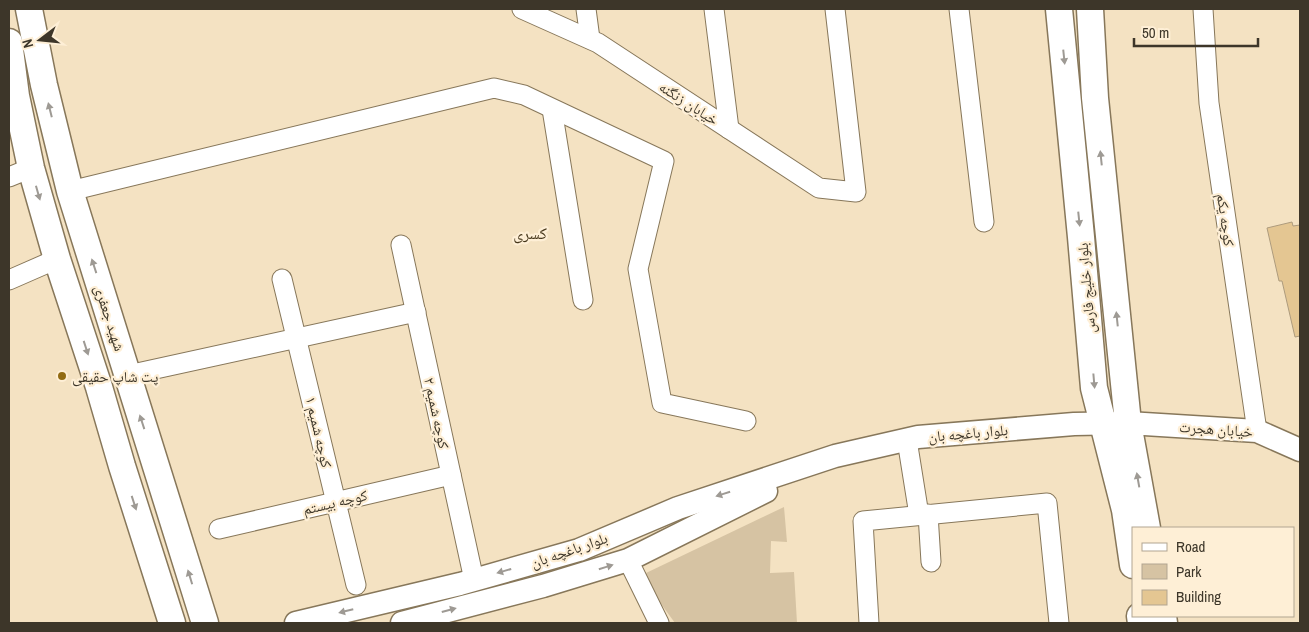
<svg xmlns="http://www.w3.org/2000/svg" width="1309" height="632" font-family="'Archivo Narrow','Noto Naskh Arabic',sans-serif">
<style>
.green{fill:#d6c3a3}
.building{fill:#e4c692;stroke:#ad9b7d}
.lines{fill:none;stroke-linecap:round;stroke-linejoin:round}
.minor-casing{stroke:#87775a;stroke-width:21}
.tertiary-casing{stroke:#87775a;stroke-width:25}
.secondary-casing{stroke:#87775a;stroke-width:29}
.minor{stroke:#fff;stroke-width:19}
.tertiary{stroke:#fff;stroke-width:22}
.secondary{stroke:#fff;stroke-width:26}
.oneway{fill:#9e9a94}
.poi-dot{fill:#926b13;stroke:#feefd6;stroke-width:2}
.labels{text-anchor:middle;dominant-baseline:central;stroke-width:4.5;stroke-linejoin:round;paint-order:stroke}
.street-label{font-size:15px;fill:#3d3629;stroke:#feefd6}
.poi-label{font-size:15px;fill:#3d3629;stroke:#feefd6;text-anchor:start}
.neighbourhood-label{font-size:16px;fill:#45361a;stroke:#feefd6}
</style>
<rect width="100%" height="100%" fill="#f4e2c2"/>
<polygon class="green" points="784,507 787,542 771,541 770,573 794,572 797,623 675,623 659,601 646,573"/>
<polygon class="building" points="1292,222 1293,226 1300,225 1300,336 1295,337 1282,281 1279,281 1267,228"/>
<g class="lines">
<g class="minor-casing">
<g id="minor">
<polyline points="522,9 598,43 819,188 856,192 835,9"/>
<polyline points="586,9 590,39"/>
<polyline points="714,9 729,129"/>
<polyline points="959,9 984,222"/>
<polyline points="1203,9 1209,103 1257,431"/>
<polyline points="552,109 583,300"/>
<polyline points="9,177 31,168"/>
<polyline points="70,191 494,88 524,95 664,161 638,269 662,403 746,421"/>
<polyline points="401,245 474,580"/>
<polyline points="282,279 356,585"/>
<polyline points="9,280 57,259"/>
<polyline points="128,375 416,312"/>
<polyline points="907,440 919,515"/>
<polyline points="928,514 931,562"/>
<polyline points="219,529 451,475"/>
<polyline points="628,560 659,623"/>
<polyline points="869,623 863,521 1047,503 1059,623"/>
</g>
</g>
<g class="tertiary-casing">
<g id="tertiary">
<polyline points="296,623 460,584 579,550 678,508 835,456 918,437 1074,424 1128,423 1257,431 1300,450"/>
<polyline points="402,623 543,586 628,560 766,491"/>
</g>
</g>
<g class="secondary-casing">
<g id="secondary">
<polyline points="29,9 44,85 70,191 205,623"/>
<polyline points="1059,9 1081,237 1094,388 1125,510 1133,565"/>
<polyline points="1090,9 1095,98 1128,423 1147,528"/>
<polyline points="9,42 16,96 31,168 57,259 99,387 122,466 172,623"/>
<polyline points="1140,616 1141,623"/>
<polyline points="1163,616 1164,623"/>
</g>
</g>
<use href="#minor" class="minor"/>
<use href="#tertiary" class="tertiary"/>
<use href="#secondary" class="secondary"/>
</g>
<defs><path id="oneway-solid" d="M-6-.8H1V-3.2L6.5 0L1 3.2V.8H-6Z" transform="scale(1.25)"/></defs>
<g class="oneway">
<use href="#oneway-solid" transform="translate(1064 57) rotate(84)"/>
<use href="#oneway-solid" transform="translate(50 110) rotate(-104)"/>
<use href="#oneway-solid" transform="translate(1101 158) rotate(-96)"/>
<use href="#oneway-solid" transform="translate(38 193) rotate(74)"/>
<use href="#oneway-solid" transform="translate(1079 219) rotate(84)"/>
<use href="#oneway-solid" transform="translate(94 266) rotate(-108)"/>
<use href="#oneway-solid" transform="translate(1117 319) rotate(-96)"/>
<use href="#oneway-solid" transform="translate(86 348) rotate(72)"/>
<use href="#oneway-solid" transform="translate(1094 381) rotate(85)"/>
<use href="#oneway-solid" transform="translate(142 422) rotate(-108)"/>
<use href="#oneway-solid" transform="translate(1138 480) rotate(-100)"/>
<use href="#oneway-solid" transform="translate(723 494) rotate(162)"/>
<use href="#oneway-solid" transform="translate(134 503) rotate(72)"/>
<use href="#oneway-solid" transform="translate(606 567) rotate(-17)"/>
<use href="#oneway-solid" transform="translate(504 571) rotate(164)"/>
<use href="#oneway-solid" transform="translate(190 577) rotate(-107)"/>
<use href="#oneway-solid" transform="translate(449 610) rotate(-15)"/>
<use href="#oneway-solid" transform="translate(346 611) rotate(166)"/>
</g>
<circle class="poi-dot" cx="62" cy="376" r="5"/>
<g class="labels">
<g class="street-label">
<text transform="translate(689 103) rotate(33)">خیابان زنگنه</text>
<text transform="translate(1226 220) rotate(82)">کوچه یکم</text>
<text transform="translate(1086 288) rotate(-95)">بلوار خلیج فارس</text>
<text transform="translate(110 318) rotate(72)">شهید جعفری</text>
<text transform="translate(437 413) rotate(78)">کوچه شمیم ۲</text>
<text transform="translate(1216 429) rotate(4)">خیابان هجرت</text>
<text transform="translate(319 432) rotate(77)">کوچه شمیم ۱</text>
<text transform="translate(968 433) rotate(-5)">بلوار باغچه بان</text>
<text transform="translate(335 502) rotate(-13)">کوچه بیستم</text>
<text transform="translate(569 550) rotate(-19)">بلوار باغچه بان</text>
</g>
<g class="poi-label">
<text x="72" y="376">پت شاپ حقیقی</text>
</g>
<g class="neighbourhood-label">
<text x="530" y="233">کسری</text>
</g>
</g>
<rect width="1309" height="632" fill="none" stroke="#3d3629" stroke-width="20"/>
<rect x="1132" y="527" width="162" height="90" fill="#feefd6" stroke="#b1a591"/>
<rect x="1142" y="543" width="25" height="8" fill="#ffffff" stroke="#b1a591"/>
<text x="1176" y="552" font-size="15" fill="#3d3629">Road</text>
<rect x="1142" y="564" width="25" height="15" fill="#d6c3a3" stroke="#b1a591"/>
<text x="1176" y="577" font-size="15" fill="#3d3629">Park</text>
<rect x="1142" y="590" width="25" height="15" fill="#e4c692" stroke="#b1a591"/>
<text x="1176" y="602" font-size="15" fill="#3d3629">Building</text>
<g transform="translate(40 40) rotate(254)" stroke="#feefd6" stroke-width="4" paint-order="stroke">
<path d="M0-4L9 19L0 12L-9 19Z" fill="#3d3629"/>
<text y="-8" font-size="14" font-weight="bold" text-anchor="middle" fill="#3d3629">N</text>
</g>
<path d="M1134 38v8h124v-8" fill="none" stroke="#3d3629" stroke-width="2.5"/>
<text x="1142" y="38" font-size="15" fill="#3d3629" stroke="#feefd6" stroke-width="4" paint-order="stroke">50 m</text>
</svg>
